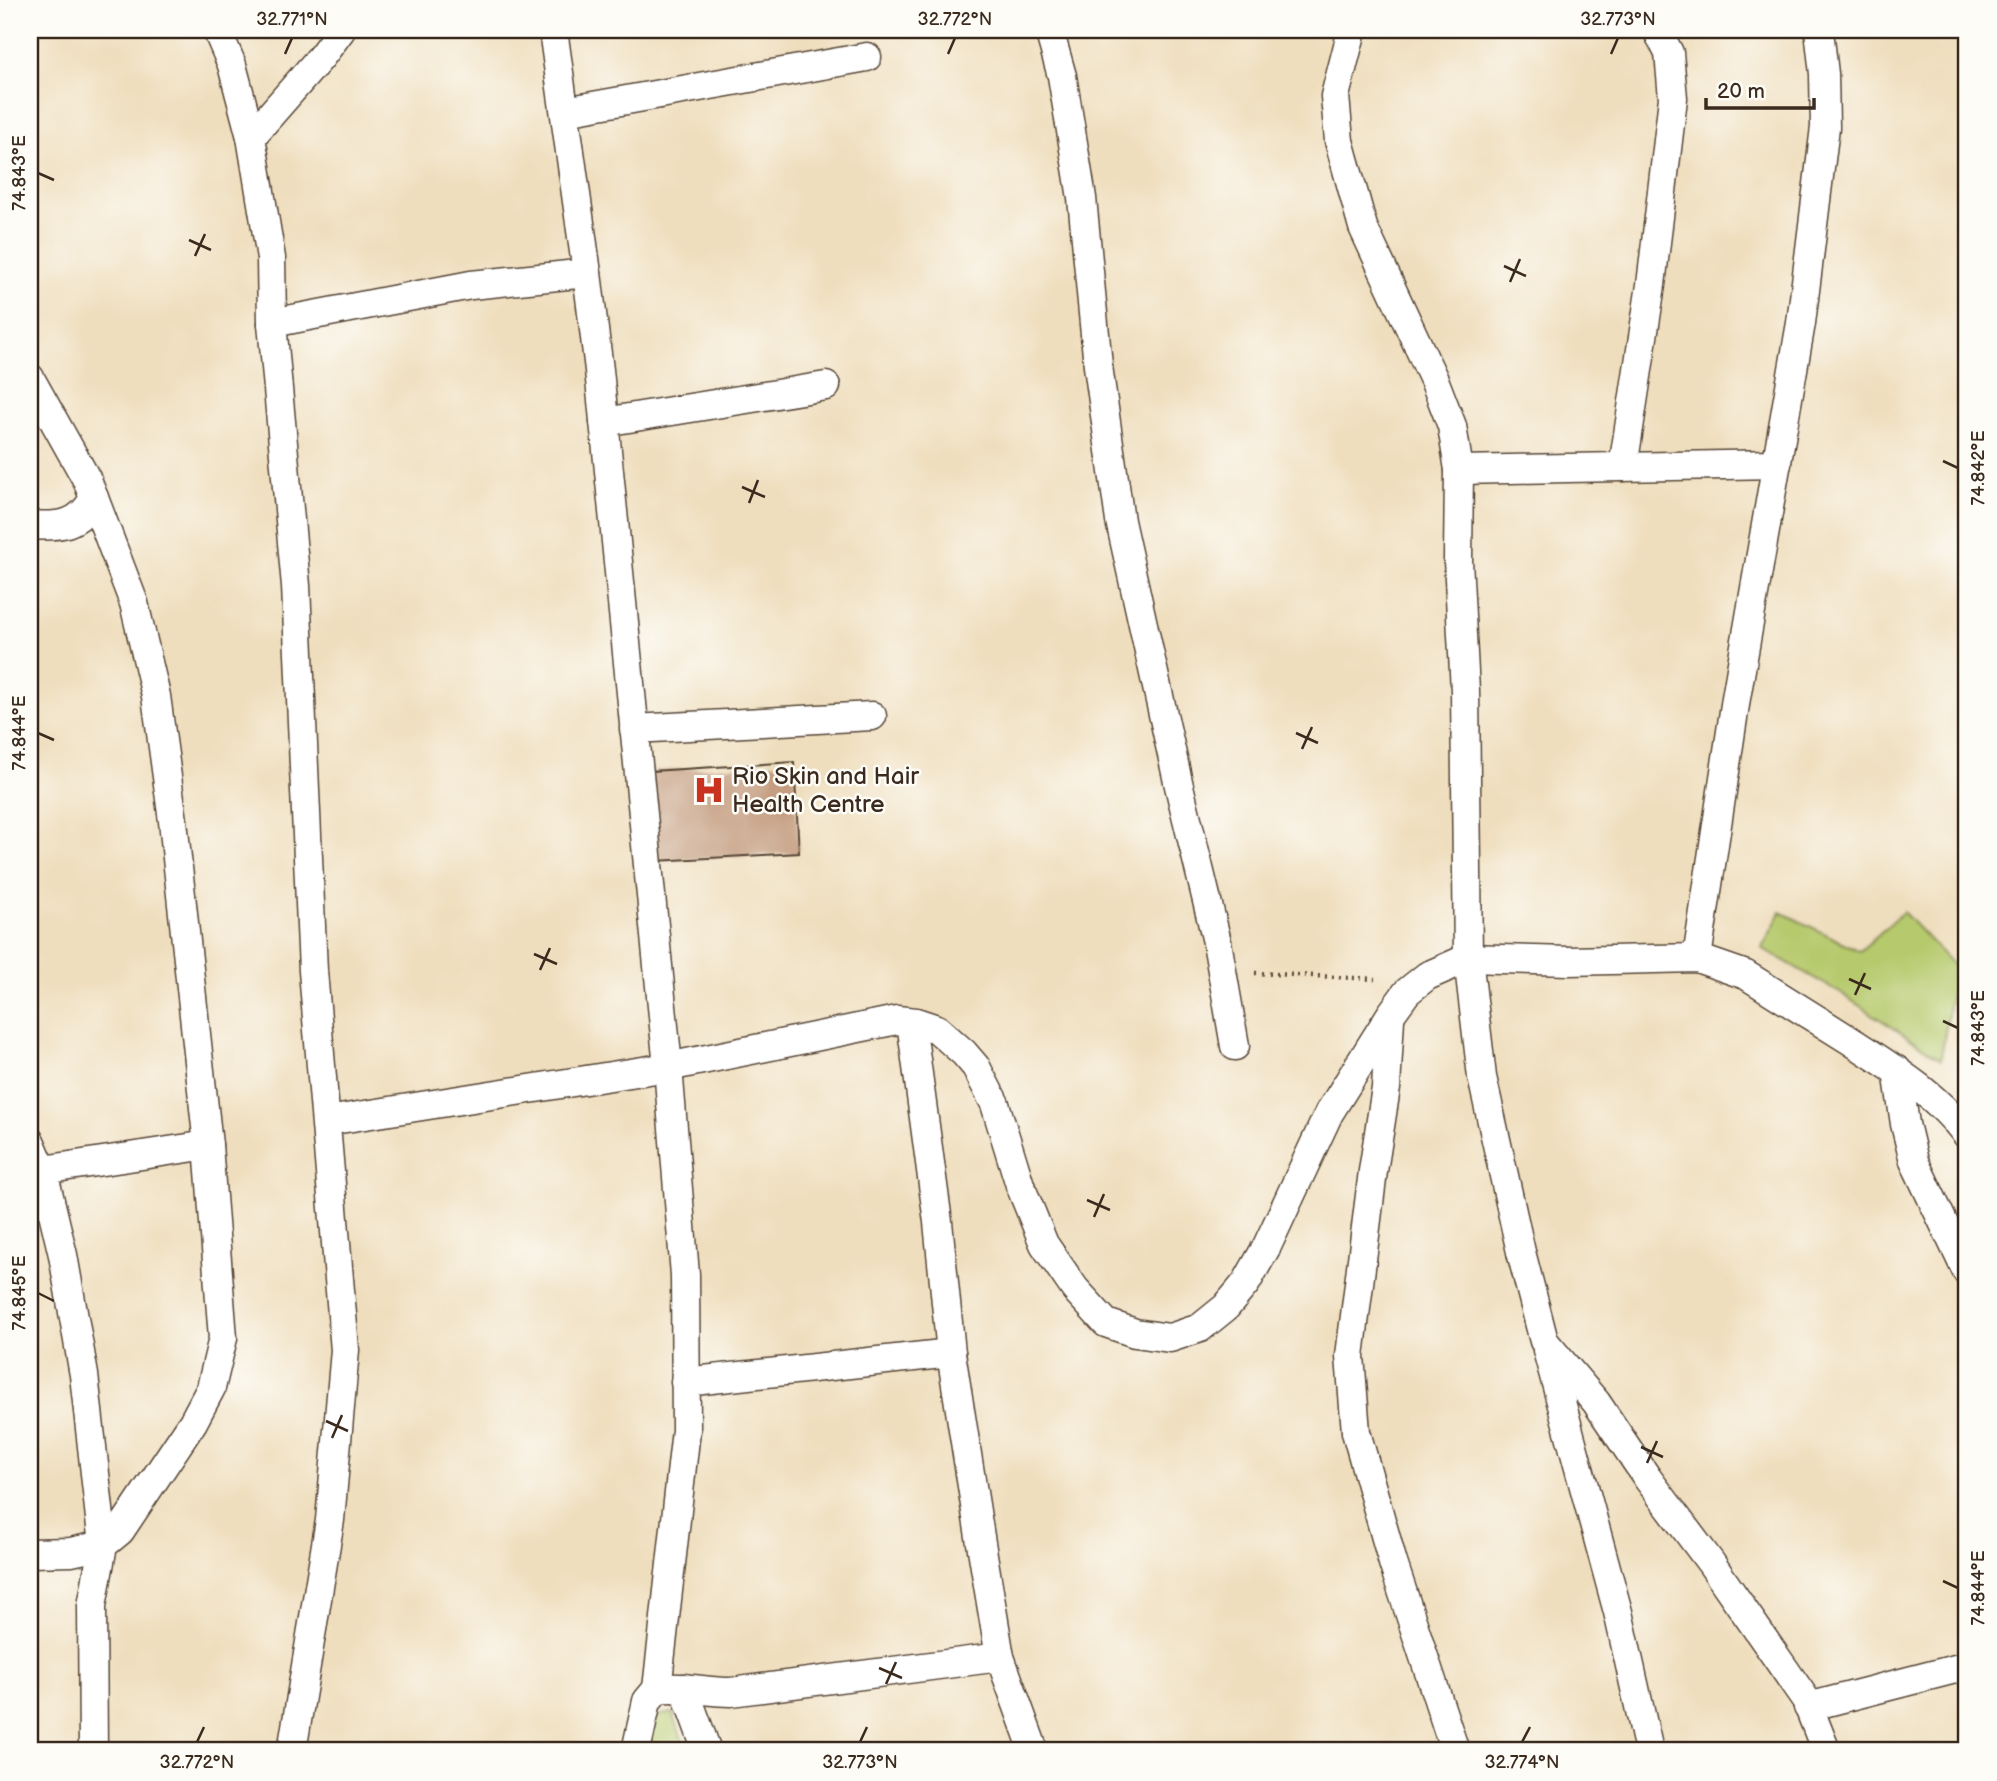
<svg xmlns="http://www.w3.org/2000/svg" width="1997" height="1781" font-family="'Balsamiq Sans',sans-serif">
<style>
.green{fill:#b6c96c;stroke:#787a45;stroke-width:2}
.building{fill:#c59e81}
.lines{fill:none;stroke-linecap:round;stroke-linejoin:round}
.minor-casing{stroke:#564536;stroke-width:31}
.path{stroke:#564536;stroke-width:4.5;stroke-dasharray:2 5;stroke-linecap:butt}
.minor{stroke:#fff;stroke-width:28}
.ticks{fill:none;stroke:#3b2a1e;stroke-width:2.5}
.labels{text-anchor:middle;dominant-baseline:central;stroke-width:5;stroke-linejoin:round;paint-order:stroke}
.poi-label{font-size:24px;fill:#3b2a1e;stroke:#fdfcf7;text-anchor:start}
.neatline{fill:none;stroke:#3b2a1e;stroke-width:2.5}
.ticks-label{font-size:18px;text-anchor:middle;fill:#3b2a1e}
</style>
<rect width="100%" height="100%" fill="#fdfcf7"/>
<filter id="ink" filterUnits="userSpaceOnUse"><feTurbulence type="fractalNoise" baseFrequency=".0143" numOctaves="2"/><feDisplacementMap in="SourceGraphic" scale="14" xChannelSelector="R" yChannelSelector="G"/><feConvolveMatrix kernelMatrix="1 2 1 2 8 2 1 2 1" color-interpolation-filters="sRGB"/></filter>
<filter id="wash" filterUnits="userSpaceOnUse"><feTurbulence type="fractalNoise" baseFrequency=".00686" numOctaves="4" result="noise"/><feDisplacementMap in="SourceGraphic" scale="28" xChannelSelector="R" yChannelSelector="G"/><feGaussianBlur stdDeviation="1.57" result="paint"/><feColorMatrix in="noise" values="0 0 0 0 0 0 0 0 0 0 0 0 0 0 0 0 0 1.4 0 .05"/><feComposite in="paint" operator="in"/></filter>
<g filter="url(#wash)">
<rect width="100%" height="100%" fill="#efdebd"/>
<g class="green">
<polygon points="1781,912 1860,951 1903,912 1955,967 1941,1059 1840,993 1762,948"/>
<polygon points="673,1713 686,1751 641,1751 657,1716"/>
</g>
<g id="blocks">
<polygon class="building" points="794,762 799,853 655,861 651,771"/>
</g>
</g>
<g filter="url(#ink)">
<use href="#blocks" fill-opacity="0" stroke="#564536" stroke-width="2"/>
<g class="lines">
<g class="minor-casing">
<g id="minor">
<polyline points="217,30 232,65 251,137 271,258 272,323 296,586 313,971 345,1350 330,1520 292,1751"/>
<polyline points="553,30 587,273"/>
<polyline points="1049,30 1062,76 1082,198 1098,366 1120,521 1179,786 1217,942 1235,1046"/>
<polyline points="1352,30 1335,96 1339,141 1363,227 1435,382 1452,426 1459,470 1458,560 1465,691 1468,958 1482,1077 1521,1252 1544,1341 1596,1402 1648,1479 1711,1563 1806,1700 1826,1751"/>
<polyline points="565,111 867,57"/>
<polyline points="251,137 321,57 341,30"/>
<polyline points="272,323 471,285 587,273 599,370 668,1067 685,1275 686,1430 657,1689"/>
<path d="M30,378l57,102 7,18c-15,28 -35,29 -64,27"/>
<polyline points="604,422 826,386"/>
<polyline points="1623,467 1651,285 1673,98 1669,53 1657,30"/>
<polyline points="1459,470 1777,464"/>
<polyline points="634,729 872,716"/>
<polyline points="1697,958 1736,698 1801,323 1825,127 1824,74 1819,30"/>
<polyline points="1390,1019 1386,1088 1373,1171 1350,1356 1356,1432 1393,1563 1455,1751"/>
<polyline points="911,1022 938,1222 951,1353 981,1543 1000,1657 1034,1751"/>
<polyline points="1897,1070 1905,1124 1914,1161 1967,1272"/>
<path d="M327,1121l341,-54 229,-47 19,2 21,7 27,24 12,14 19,37 25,81 24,59 31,45 31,34 29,10 35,5 30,-10 26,-21 20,-24 21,-37 62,-133 62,-99 16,-22 20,-16 41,-18 101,3 128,-3 49,17c35,22 70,44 105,66 43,28 85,53 116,94"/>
<polyline points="30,1141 43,1171 63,1255 84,1375 103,1545 92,1606 93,1751"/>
<polyline points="30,1172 208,1145"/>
<polyline points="1547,1350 1618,1612 1649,1751"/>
<polyline points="685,1382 951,1353"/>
<polyline points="30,1553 71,1552 103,1545 120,1531 193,1422 211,1388 223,1338 208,1145 173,821 156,696 134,603 94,498"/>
<polyline points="684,1688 707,1751"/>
<polyline points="1808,1707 1967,1666"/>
<path d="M636,1751l11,-50 10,-12c24,-4 49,3 74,3l269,-35"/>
</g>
</g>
<polyline class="path" points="1255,973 1375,979"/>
<use href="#minor" class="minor"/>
</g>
</g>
<path class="ticks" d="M285,54l7,-16M948,54l7,-16M1611,54l7,-16M38,173l16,7M189,240l22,10M195,256l10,-22M1504,266l22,10M1510,282l10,-23M1943,461l15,7M742,487l23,10M749,503l9,-23M38,733l16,7M1296,733l22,10M1302,749l10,-22M534,954l23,10M540,970l10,-22M1849,979l22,10M1855,995l10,-22M1943,1021l15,7M1087,1200l23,10M1094,1217l10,-23M38,1293l16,8M326,1421l22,10M332,1438l10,-23M1641,1447l22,10M1647,1463l10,-22M1943,1581l15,7M879,1668l23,10M886,1684l10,-22M197,1742l7,-15M860,1742l7,-15M1522,1742l8,-15"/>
<defs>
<g id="hospital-bare" transform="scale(2.415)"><path d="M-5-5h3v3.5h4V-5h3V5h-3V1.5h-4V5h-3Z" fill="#c8321e" stroke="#fdfcf7" stroke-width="2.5" paint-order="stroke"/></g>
</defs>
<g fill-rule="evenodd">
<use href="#hospital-bare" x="709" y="790"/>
</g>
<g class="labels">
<g class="poi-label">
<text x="732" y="776">Rio Skin and Hair<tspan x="732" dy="28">Health Centre</tspan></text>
</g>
</g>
<rect width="1997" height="1781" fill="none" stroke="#fdfcf7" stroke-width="77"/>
<path d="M1706 98v10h108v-10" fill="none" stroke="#3b2a1e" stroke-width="3.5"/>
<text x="1717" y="98" font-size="21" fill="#3b2a1e" stroke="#fdfcf7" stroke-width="5" paint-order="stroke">20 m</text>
<rect x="38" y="38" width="1920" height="1704" class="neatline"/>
<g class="ticks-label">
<text x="292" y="25">32.771°N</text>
<text x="955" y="25">32.772°N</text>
<text x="1618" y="25">32.773°N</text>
<text transform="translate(19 173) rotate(-90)" y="6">74.843°E</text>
<text transform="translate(1978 468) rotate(-90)" y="6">74.842°E</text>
<text transform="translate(19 733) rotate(-90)" y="6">74.844°E</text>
<text transform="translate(1978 1028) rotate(-90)" y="6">74.843°E</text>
<text transform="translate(19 1293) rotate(-90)" y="6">74.845°E</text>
<text transform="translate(1978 1588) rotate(-90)" y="6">74.844°E</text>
<text x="197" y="1768">32.772°N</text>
<text x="860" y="1768">32.773°N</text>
<text x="1522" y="1768">32.774°N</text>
</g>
</svg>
